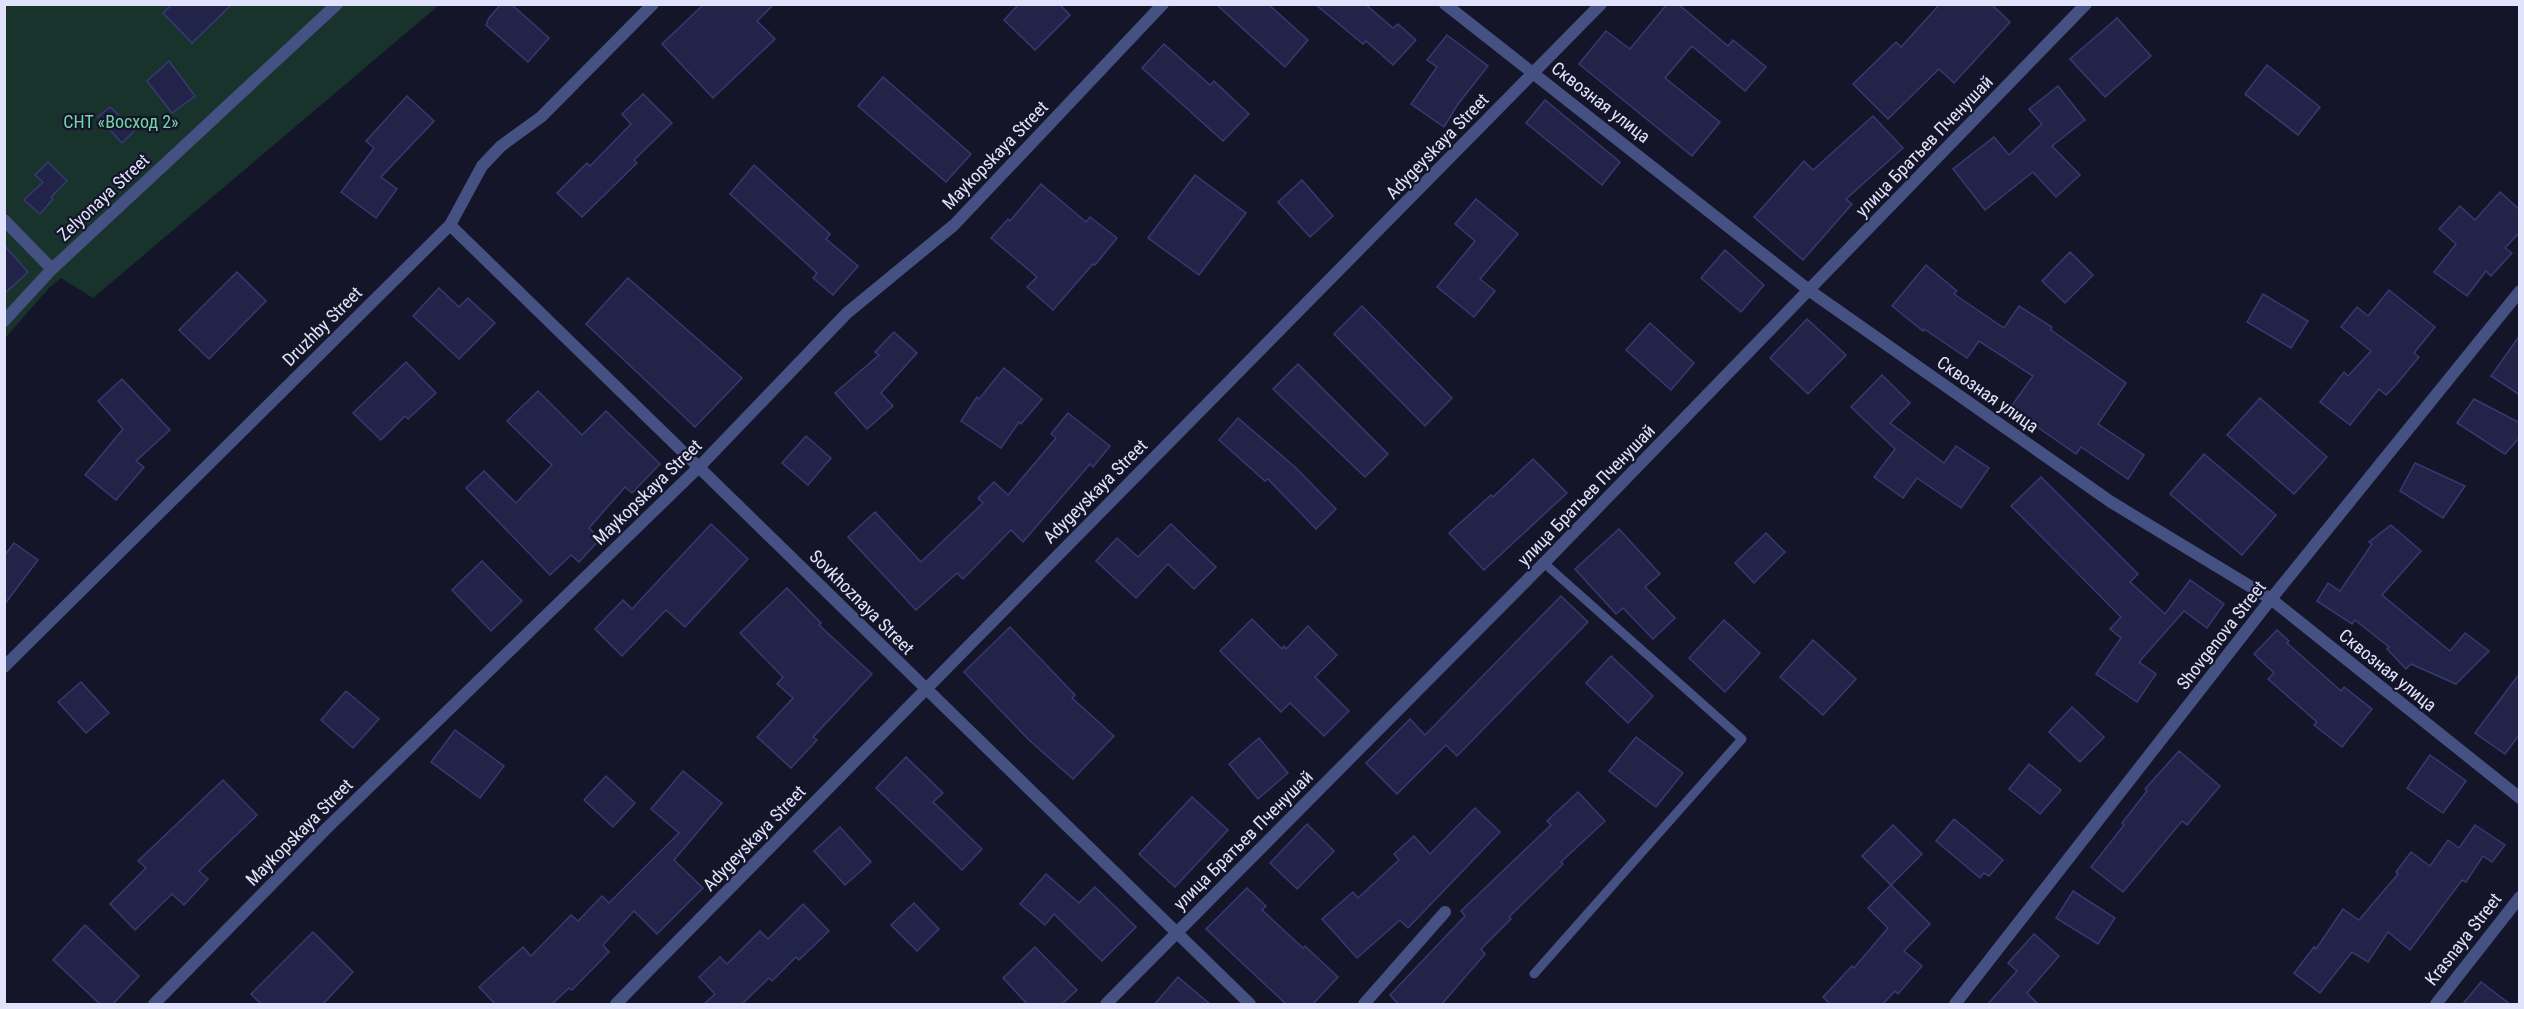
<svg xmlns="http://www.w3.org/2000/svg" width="2524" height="1009" font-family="'Roboto Condensed',sans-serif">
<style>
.green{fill:#18332c}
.building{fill:#222348;stroke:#373971;stroke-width:1.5}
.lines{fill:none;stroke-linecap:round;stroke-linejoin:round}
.service{stroke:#455083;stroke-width:9}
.minor{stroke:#455083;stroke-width:12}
.labels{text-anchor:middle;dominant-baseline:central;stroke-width:4.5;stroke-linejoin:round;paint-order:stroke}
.street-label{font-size:18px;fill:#e0e3fb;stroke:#141529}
.park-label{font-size:18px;fill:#73d4a6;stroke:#141529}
</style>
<rect width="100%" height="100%" fill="#141529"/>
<polygon class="green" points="5,5 439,5 93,298 61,278 49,288 5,338"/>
<g class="building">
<polygon points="173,4 232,4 192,43 163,13"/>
<polygon points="501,4 511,4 549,38 528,62 486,25 489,18"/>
<polygon points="704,4 774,4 757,21 775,39 713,98 662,44"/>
<polygon points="1019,4 1059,4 1070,15 1035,50 1004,20"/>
<polygon points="1216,4 1268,4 1308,40 1285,67"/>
<polygon points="1315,4 1365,4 1393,28 1398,24 1416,40 1393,65 1366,41 1363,44"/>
<polygon points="1667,4 1678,4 1728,46 1733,40 1766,67 1745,91 1692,46 1665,78 1720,122 1692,156 1579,64 1606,31 1630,49"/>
<polygon points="1940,4 1991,4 2010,22 1954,83 1939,69 1888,119 1853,84 1896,42 1901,47"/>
<polygon points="2117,18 2151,56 2105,97 2070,59"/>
<polygon points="1447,35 1488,66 1458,104 1444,127 1411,104 1437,67 1427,60"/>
<polygon points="1164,44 1210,85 1214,81 1249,114 1223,141 1142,68"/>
<polygon points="169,61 195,96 172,113 147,81"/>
<polygon points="2267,65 2320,107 2298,135 2245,94"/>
<polygon points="883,77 971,154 946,182 858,106"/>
<polygon points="2058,86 2085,120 2052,146 2080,175 2056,197 2033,172 1985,210 1953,169 1994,137 2009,155 2042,124 2029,109"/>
<polygon points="643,94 672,123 634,160 637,163 582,217 557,193 587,163 590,166 631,124 622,114"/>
<polygon points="407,96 434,121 381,177 397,189 376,218 341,192 374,148 366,141"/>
<polygon points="1545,100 1620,162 1602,185 1526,123"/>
<polygon points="110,107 135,130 122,143 98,117"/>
<polygon points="1873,116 1903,148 1846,199 1852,204 1803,260 1754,217 1804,161 1813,170"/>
<polygon points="48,162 67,181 51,197 53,199 40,214 24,200 43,182 35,175"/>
<polygon points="754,165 830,234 826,239 858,266 833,295 813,278 817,273 730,194"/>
<polygon points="1195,175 1246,213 1199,275 1148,238"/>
<polygon points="1302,180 1333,216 1310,237 1278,202"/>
<polygon points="1041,184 1086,222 1090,217 1117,238 1095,265 1093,264 1053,310 1027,287 1037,277 991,238 1008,219 1010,221"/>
<polygon points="2500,192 2520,210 2520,232 2505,248 2512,253 2491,276 2486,271 2467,296 2434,272 2456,244 2439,229 2460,206 2475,220"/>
<polygon points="1476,199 1518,234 1480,279 1495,291 1474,317 1437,287 1475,241 1455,224"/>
<polygon points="4,245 28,272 4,294"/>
<polygon points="1725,250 1764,285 1741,312 1701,278"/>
<polygon points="2070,252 2093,275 2065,303 2042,281"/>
<polygon points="1926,265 1957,291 1954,294 2004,328 2019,306 2052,327 2051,330 2126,383 2098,424 2144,455 2128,479 2081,447 2076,454 2010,408 2033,376 1979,341 1967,358 1924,329 1923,331 1892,306"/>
<polygon points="237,272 266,301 209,359 179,330"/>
<polygon points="628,278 742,378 695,427 586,324"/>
<polygon points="439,288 459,307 468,298 495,323 459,359 413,316"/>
<polygon points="2389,290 2435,327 2414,353 2419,357 2395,386 2386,395 2379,389 2350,425 2320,402 2344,372 2348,376 2371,351 2341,327 2357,307 2368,316"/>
<polygon points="2263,294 2308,321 2291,348 2247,322"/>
<polygon points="1362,306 1452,398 1425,426 1334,334"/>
<polygon points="1807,319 1846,355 1808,394 1770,358"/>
<polygon points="1650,323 1694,363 1671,390 1626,350"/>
<polygon points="894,332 917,353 881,393 893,406 867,429 835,393 879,355 875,352"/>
<polygon points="2520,335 2520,395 2491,376"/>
<polygon points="406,362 436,393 408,419 405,416 381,440 353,413"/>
<polygon points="1298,364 1388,454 1365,477 1273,389"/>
<polygon points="1004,368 1042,399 1021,424 1019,422 1001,448 961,421 977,397 979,399"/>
<polygon points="1882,375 1910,403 1890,423 1944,463 1956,446 1989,468 1961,508 1917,478 1903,498 1874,477 1895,449 1851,407"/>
<polygon points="122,379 170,430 136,461 144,467 116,500 85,475 123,429 98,401"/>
<polygon points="538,391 582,435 606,411 660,464 632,493 625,487 589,528 600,539 579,562 571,555 550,575 466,488 484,471 516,503 552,465 507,421"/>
<polygon points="2260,398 2327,457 2294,494 2227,435"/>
<polygon points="2474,399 2520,423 2520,437 2505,454 2457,423"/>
<polygon points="1068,413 1110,446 1093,467 1090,464 1023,542 1011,530 963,579 957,573 916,610 848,537 875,512 921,562 983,503 978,498 994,482 1008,495 1056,438 1051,434"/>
<polygon points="1238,418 1296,468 1336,509 1316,529 1268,479 1265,481 1219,440"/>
<polygon points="806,436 831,458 808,485 782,463"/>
<polygon points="2204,454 2276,515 2242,555 2170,494"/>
<polygon points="1533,459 1567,493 1484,570 1449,533 1491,495 1493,497"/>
<polygon points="2415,463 2465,486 2443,518 2400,491"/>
<polygon points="2041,477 2138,574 2130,582 2165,614 2190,580 2224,604 2207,628 2184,611 2139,662 2156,674 2137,702 2096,674 2121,638 2110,629 2121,617 2011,506"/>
<polygon points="711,524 748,559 685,627 666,610 622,656 595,629 623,600 632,609"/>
<polygon points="1171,524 1216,567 1194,589 1168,564 1136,598 1096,561 1117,538 1138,557"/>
<polygon points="2391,525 2421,551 2382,595 2450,651 2465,633 2489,651 2456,684 2411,664 2406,669 2387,649 2389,647 2355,620 2352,624 2317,601 2328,583 2340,591 2372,544 2369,542"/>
<polygon points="1619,529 1660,574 1645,587 1675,618 1653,639 1623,608 1616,614 1575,569"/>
<polygon points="1766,533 1785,552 1754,583 1735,563"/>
<polygon points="14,543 38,560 4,605 4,556"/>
<polygon points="482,561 522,601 491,631 452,590"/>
<polygon points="787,588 821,623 819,625 872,674 813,737 817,740 791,768 757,737 793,698 777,684 783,677 740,633"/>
<polygon points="1561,596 1588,622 1457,756 1446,745 1397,794 1366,763 1410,719 1425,735"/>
<polygon points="1252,619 1282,649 1284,646 1286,649 1308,626 1337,655 1315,677 1349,711 1324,736 1290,703 1281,712 1220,651"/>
<polygon points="1724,620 1760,653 1725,692 1689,658"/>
<polygon points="1010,627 1075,695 1072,698 1114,736 1073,779 1029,740 964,672"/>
<polygon points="2277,630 2289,641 2287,643 2341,691 2344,687 2372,709 2342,747 2314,725 2317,722 2268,679 2274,673 2254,654"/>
<polygon points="1813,640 1856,679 1823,715 1780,677"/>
<polygon points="1611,656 1653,696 1628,723 1586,683"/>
<polygon points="2520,673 2520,734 2505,754 2475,733"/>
<polygon points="81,682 109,713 86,733 58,702"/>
<polygon points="346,691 379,719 353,748 321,720"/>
<polygon points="2072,707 2104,737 2080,762 2049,732"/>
<polygon points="455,730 504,766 480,798 431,762"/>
<polygon points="1636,737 1683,773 1656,807 1609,771"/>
<polygon points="1259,738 1288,773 1258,799 1229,764"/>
<polygon points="2179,751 2220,786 2187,825 2182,821 2123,892 2091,867 2124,825 2122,823 2147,791 2145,789"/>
<polygon points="2430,755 2466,781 2443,813 2407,788"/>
<polygon points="906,757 943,793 933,802 982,849 962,870 876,788"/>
<polygon points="2029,764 2061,790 2040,814 2009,789"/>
<polygon points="683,771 722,803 674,860 703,888 657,934 634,911 603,945 609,952 572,990 569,988 551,1005 496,1005 479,987 523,947 531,956 571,915 578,921 602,896 609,903 679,833 651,809"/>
<polygon points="606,776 635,803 613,827 584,800"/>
<polygon points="223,780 257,815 199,871 208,879 184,905 172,894 135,930 110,904 146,868 138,861"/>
<polygon points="1578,792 1605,821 1561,862 1563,864 1509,917 1511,919 1481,949 1485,954 1441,1005 1399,1005 1390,995 1465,916 1461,911 1551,825 1547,821"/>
<polygon points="1192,797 1228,830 1175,887 1139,854"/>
<polygon points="1475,808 1500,832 1408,928 1400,920 1357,958 1322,919 1353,892 1358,898 1399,860 1394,854 1414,836 1430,854"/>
<polygon points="1954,819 2003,860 1989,876 1984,873 1980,878 1936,841"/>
<polygon points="1307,824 1334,851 1297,889 1270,863"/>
<polygon points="1893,825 1922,854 1891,885 1862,856"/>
<polygon points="2475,825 2505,845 2492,862 2483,856 2466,882 2462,880 2410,950 2388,932 2368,962 2352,952 2320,993 2294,973 2314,947 2316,949 2343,909 2359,920 2398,874 2396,872 2411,852 2430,866 2448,840 2459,848"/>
<polygon points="840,827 871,862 845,885 814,851"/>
<polygon points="1046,874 1079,903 1095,887 1136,927 1102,961 1054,914 1045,925 1020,904"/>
<polygon points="1891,885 1930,924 1904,951 1922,966 1898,994 1895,991 1882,1005 1831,1005 1823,997 1852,966 1854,968 1888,928 1868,908"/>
<polygon points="1247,888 1266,906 1262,910 1303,948 1305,946 1338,977 1312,1005 1287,1005 1206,929"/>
<polygon points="2073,891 2115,918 2098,944 2056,918"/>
<polygon points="914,903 939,929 917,951 891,925"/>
<polygon points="803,904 829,931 799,960 796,957 772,981 769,978 741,1005 703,1005 715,994 699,977 720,957 727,964 760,931 768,939"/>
<polygon points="85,925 139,976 112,1005 101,1005 53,960"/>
<polygon points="313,932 353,972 322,1005 262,1005 251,994"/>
<polygon points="2034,934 2059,956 2027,993 2039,1005 1987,1005 2017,971 2008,963"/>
<polygon points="1035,947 1077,990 1061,1005 1028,1005 1003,978"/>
<polygon points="1178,977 1211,1005 1154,1005"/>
<polygon points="2481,982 2511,1005 2462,1005"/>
</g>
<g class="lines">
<polyline class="service" points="1534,974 1742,739 1544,563"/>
<g class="minor">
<polyline points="1445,4 1810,291 2111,502 2271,599 2520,798"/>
<polyline points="4,220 52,269"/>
<polyline points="450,225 1250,1004"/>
<polyline points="4,321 52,269 337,4"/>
<polyline points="4,667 450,225 482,166 501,146 541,117 653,4"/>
<polyline points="154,1004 327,828 700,466 847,313 954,225 1163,4"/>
<path d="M616,1004c327,-334 657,-665 985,-1000"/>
<polyline points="1106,1004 1544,563 2086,4"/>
<polyline points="1364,1004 1445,912"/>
<polyline points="1955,1004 2271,599 2520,291"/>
<polyline points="2436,1004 2520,897"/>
</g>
</g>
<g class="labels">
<g class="street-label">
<text transform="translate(1601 102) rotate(38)">Сквозная улица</text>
<text transform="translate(1437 146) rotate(-46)">Adygeyskaya Street</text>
<text transform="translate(1924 146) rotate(-46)">улица Братьев Пченушай</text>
<text transform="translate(995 155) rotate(-46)">Maykopskaya Street</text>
<text transform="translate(103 197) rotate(-43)">Zelyonaya Street</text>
<text transform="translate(322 326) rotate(-45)">Druzhby Street</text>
<text transform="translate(1988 394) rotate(35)">Сквозная улица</text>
<text transform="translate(1095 491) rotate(-45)">Adygeyskaya Street</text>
<text transform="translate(647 492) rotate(-44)">Maykopskaya Street</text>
<text transform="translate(1586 495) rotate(-46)">улица Братьев Пченушай</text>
<text transform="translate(862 602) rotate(45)">Sovkhoznaya Street</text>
<text transform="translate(2221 635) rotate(-52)">Shovgenova Street</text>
<text transform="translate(2388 670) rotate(39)">Сквозная улица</text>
<text transform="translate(299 832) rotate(-45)">Maykopskaya Street</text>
<text transform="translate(754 838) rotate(-46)">Adygeyskaya Street</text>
<text transform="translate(1243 840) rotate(-45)">улица Братьев Пченушай</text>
<text transform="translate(2463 939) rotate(-52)">Krasnaya Street</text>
</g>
<g class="park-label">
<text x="121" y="121">СНТ «Восход 2»</text>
</g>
</g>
<rect width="2524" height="1009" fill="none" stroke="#e0e3fb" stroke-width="12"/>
</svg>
